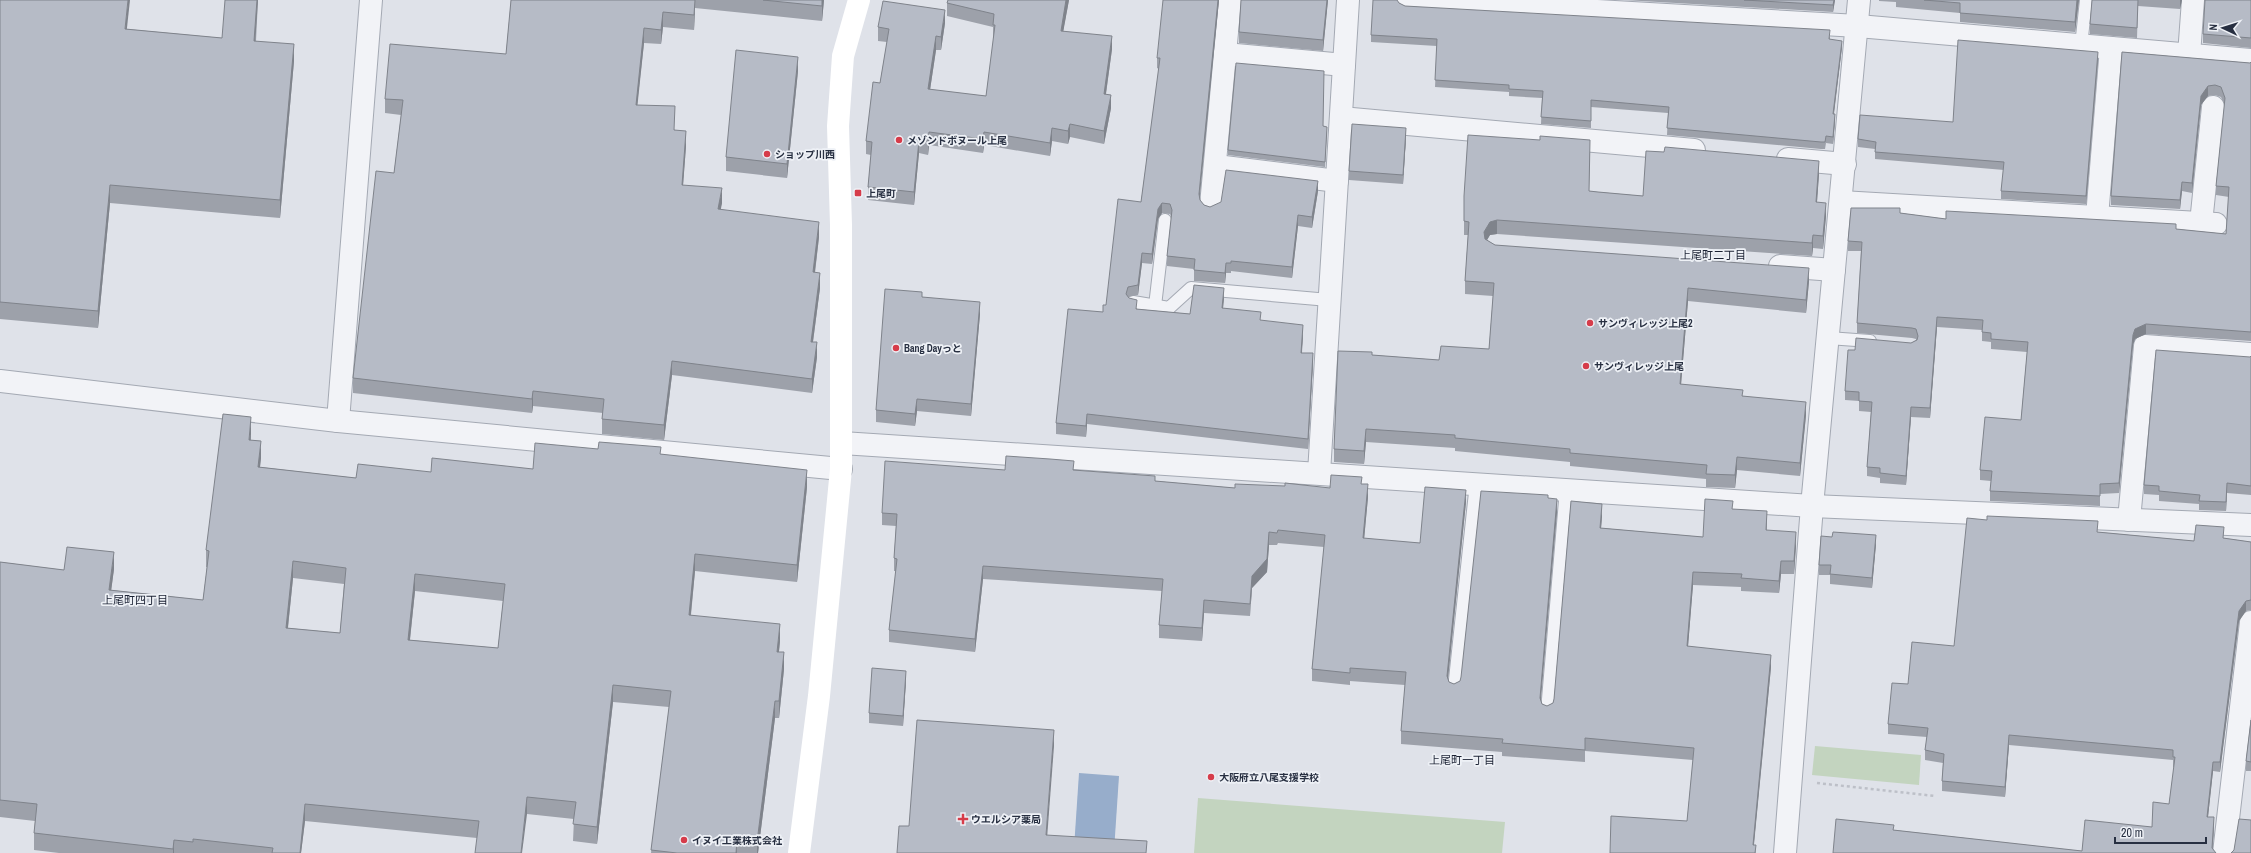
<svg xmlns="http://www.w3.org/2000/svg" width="2251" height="853" font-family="'Archivo Narrow','Noto Sans JP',sans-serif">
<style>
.green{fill:#c3d4bf}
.water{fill:#97adcb}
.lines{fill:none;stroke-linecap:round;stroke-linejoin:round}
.lane-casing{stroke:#a4a9b3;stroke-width:14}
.street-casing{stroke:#a4a9b3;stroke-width:24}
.path{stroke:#bdc0c8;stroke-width:2.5;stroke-dasharray:3 3;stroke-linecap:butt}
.lane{stroke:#f2f3f7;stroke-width:12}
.street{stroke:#f2f3f7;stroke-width:22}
.secondary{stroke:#fff;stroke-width:22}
.wall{fill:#9da1aa;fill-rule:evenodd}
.shaded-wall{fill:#7f838b}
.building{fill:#b6bbc6;stroke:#7f838b;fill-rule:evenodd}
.poi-dot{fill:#d63c4a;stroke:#eef1f6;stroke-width:1.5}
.labels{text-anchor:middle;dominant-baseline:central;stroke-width:3.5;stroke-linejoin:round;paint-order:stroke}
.poi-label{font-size:10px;font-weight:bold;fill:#272f41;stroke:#eef1f6;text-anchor:start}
.neighbourhood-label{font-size:11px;fill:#192032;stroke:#eef1f6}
</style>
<rect width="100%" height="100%" fill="#dfe2e9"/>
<g class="green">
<polygon points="1815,746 1921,755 1919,785 1812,775"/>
<polygon points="1198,798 1505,822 1502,853 1194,853"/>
</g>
<polygon class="water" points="1079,773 1119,776 1114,851 1074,848"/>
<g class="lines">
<g class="lane-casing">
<g id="lane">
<polyline points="2081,46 2086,0"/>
<polyline points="1133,302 1169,308 1191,288 1329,300"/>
<polyline points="1155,306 1165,220"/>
<polyline points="1828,338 1870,341"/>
<polyline points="1454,689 1476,483"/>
<polyline points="1547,711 1566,489"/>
</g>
</g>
<g class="street-casing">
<g id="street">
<polyline points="1406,0 1858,26 2251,60"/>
<polyline points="1225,54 1344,65"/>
<polyline points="2189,55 2193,0"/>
<polyline points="1341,118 1694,150"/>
<polyline points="1788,159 1845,164"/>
<polyline points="1216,166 1337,181"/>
<polyline points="1841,202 2216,224"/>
<polyline points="1211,205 1230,0"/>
<polyline points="2097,217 2111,48"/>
<polyline points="2201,223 2213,107"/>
<polyline points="1780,266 1834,270"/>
<polyline points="0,381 338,421 841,469"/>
<polyline points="338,421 371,0"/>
<polyline points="842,443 1812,506 2251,525"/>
<polyline points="1319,473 1348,0"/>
<polyline points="2129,520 2145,346 2251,354"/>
<polyline points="1785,853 1812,506 1859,0"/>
<polyline points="2224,853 2251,622"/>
</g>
</g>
<polyline class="path" points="1817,783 1935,796"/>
<use href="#lane" class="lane"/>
<use href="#street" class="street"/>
<polyline class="secondary" points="799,853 819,696 841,469 841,225 838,126 843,56 859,0"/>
</g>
<g class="wall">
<polygon points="0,0 127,29 222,38 258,0 256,41 294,61 280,218 110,203 98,328 0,319"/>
<polygon points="511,0 824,0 822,21 695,8 694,30 663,27 661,44 644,43 637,105 675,130 686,146 683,185 722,203 720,209 819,237 815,273 820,288 813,342 817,357 812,393 672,375 664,440 602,434 602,419 603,413 533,406 532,413 353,393 353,378 394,173 401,115 385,113 385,99 506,54"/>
<polygon points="948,0 1069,0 1063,31 1112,49 1106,94 1111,108 1104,144 1070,137 1068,144 1052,141 1050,156 984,145 983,153 929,145 928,155 919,153 914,205 868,200 868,187 871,155 866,154 866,141 880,83 887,42 878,41 878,27 945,23 941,50 936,50 930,90 986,96 994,38 993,38 993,27 947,16 947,3"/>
<polygon points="1219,0 1199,197 1200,200 1204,205 1210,207 1318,191 1312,228 1298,226 1292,278 1231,271 1231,273 1226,273 1225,283 1194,281 1194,269 1167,266 1167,256 1172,218 1170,214 1162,213 1158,219 1152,264 1142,263 1138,295 1128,297 1137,309 1190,314 1224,298 1223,308 1303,335 1302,353 1313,363 1308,449 1087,424 1086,437 1056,434 1056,423 1106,305 1141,202 1159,69 1157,68 1157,58"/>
<polygon points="1328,0 1323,51 1239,43 1239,32"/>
<polygon points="1624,0 1835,0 1833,12"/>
<polygon points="1879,0 2079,0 2075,32 1960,22 1960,13 1896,7 1896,2 1879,1"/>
<polygon points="2092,0 2182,0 2180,9 2138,6 2137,38 2090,34 2090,24"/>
<polygon points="2251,0 2251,48 2203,43 2203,34"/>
<polygon points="1399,3 1405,6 1830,37 1830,39 1842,47 1834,114 1835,121 1833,144 1826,143 1825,149 1821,149 1667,135 1668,113 1591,107 1591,128 1541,124 1542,98 1509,96 1509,92 1435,87 1437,46 1371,42 1371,35"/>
<polygon points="2122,52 2250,63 2251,62 2251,341 2146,334 2135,339 2133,345 2119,493 2100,494 2100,506 1990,501 1990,491 1991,481 1980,480 1980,470 2021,420 2027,352 1991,349 1991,342 1982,341 1982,330 1937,327 1930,418 1911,417 1906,485 1880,483 1880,478 1867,476 1867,467 1871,412 1859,411 1859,401 1845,400 1845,391 1855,350 1911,343 1916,340 1916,339 1912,338 1857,333 1857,323 1861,251 1848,251 1848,241 1900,213 1946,219 2176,229 2226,234 2229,197 2216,195 2216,186 2225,106 2221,97 2215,95 2208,96 2201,105 2192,193 2182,191 2180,209 2111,205 2111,196"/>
<polygon points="2098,59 2086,204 2001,199 2001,191 2004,170 1875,159 1875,149 1858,147 1858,139 1953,122"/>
<polygon points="798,71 787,178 726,171 726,157"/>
<polygon points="1323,126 1327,132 1325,167 1228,155 1228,150"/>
<polygon points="1406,138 1403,184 1349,180 1349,171"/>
<polygon points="1590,153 1589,191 1598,192 1643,196 1819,174 1817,202 1826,216 1823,249 1813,248 1812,256 1497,234 1490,235 1487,240 1495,245 1809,281 1806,313 1688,301 1681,384 1743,396 1806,415 1800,476 1737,470 1735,488 1706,487 1706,479 1570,466 1570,462 1455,451 1455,448 1366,442 1364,464 1334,462 1334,449 1372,355 1439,360 1489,349 1493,296 1465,294 1465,281 1468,235 1464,235 1464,196"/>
<polygon points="922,297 980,314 971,416 917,411 915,426 876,422 876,410"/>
<polygon points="2251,356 2251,495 2227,493 2226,511 2199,510 2199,504 2159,501 2159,495 2144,494 2144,485"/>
<path d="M251,434v6l10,18 -1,9 96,11 75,-6 102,-3 65,-20 63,5 146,33 -10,95 -102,-11 -4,44 89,26 -1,11 5,17 -5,49h-4l-17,135h-107l18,-146 -56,-5 -16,142 -24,-3 1,-22 -47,-5 -50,24 -172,-17 -4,32h-242l-25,-3v-17l1,-12 -35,-4v-255l64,8 50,-1 -3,21 92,10 4,-33h-1v-17zM293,578l51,6 -4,49 -52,-5zM415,591l88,10 -5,47 -88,-8z"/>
<polygon points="1005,470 1074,470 1155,481 1235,488 1330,488 1362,484 1368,497 1364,539 1420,543 1466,502 1448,678 1449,682 1454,684 1460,681 1548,498 1557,512 1540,700 1542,704 1547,706 1553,703 1554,699 1602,517 1601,528 1703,537 1733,509 1767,523 1766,530 1796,545 1794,574 1781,574 1779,593 1741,591 1741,587 1693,585 1688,646 1771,667 1754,845 1756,853 1687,821 1693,760 1585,751 1585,762 1502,756 1502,752 1401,744 1401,731 1405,685 1350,681 1350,685 1312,681 1312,669 1324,547 1278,543 1277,545 1269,545 1267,572 1252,588 1250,616 1204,613 1202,641 1159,638 1159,625 1162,591 983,579 975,652 889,642 889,630 896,571 894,571 894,558 896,526 882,525 882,513"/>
<polygon points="2098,532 2194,541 2224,538 2251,542 2251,610 2246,611 2239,621 2220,772 2213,771 2208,817 2214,827 2213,849 2216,853 1833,853 1894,830 2082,851 2152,827 2169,804 2174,767 2173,767 2173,760 2009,745 2005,797 1942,791 1942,781 1943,763 1925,760 1925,750 1927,737 1888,734 1888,724 1908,684 1954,646"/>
<polygon points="1876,544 1872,588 1830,584 1830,575 1819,575 1819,565"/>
<polygon points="906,681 903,726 869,723 869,713"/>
<polygon points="2251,720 2251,771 2246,771 2246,761"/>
</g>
<g class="shaded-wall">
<polygon points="128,0 130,0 125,46 125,29"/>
<polygon points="257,0 258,0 254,58 254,41"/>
<polygon points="695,0 695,8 694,30 694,15"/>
<polygon points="822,0 824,0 822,21"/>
<polygon points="1066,0 1069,0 1061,44 1061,31"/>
<polygon points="1218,0 1219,0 1199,204 1199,194"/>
<polygon points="1327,0 1328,0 1323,51 1323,40"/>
<polygon points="1834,0 1835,0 1833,12 1833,5"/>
<polygon points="2077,0 2079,0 2075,32 2075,22"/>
<polygon points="2180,0 2182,0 2180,9"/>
<polygon points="945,10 945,23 941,50 941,37"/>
<polygon points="663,12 663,27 661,44 661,30"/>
<polygon points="644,28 644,43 636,119 636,105"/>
<polygon points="936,36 936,50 928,103 928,89"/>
<polygon points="1112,36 1112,49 1104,107 1104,94"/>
<polygon points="1842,41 1842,47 1833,120 1833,114"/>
<polygon points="294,44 294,61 280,218 280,200"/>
<polygon points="2098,52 2098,59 2086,204 2086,196"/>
<polygon points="798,57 798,71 787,178 787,164"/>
<polygon points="2208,86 2208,96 2201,105 2192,193 2192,183 2201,96"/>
<polygon points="1111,95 1111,108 1104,144 1104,131"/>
<polygon points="1835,114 1835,121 1833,144 1833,137"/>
<polygon points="1070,124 1070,137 1068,144 1068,131"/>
<polygon points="1052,128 1052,141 1050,156 1050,143"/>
<polygon points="1406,128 1406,138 1403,184 1403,175"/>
<polygon points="686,131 686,146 682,199 682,185"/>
<polygon points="929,132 929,145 928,155 928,141"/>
<polygon points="984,132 984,145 983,153 983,139"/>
<polygon points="919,140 919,153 914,205 914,192"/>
<polygon points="1819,161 1819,174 1816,215 1816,202"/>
<polygon points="1318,181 1318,191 1312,228 1312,217"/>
<polygon points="2182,182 2182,191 2180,209 2180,200"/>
<polygon points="110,185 110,203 98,328 98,311"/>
<polygon points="722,188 722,203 718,224 718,209"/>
<polygon points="1162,203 1162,213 1158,219 1152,264 1152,254 1158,209"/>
<polygon points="1826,203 1826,216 1823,249 1823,236"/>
<polygon points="1298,215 1298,226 1292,278 1292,267"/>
<polygon points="1497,220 1497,234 1490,235 1484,245 1484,232 1490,222"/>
<polygon points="819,222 819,237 813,287 813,272"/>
<polygon points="1813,235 1813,248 1812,256 1812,243"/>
<polygon points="1142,253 1142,263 1138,295 1138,285"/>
<polygon points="1226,263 1226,273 1225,283 1225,273"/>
<polygon points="1809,268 1809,281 1806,313 1806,300"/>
<polygon points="820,273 820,288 811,356 811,342"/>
<polygon points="1224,288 1224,298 1222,318 1222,308"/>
<polygon points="1688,288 1688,301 1680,397 1680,384"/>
<polygon points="980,302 980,314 971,416 971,404"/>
<polygon points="1937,317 1937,327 1930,418 1930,408"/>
<polygon points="2146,324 2146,334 2135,339 2133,345 2119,493 2119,483 2133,335 2135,329"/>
<polygon points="1303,325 1303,335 1301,363 1301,353"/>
<polygon points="817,342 817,357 812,393 812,379"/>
<polygon points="1313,353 1313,363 1308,449 1308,439"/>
<polygon points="672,361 672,375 664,440 664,425"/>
<polygon points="533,391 533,406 532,413 532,399"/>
<polygon points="917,399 917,411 915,426 915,414"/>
<polygon points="1806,402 1806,415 1800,476 1800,463"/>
<polygon points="1911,407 1911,417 1906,485 1906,476"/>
<polygon points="1087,414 1087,424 1086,437 1086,426"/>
<polygon points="251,417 251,434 249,457 249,440"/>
<polygon points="1366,429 1366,442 1364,464 1364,451"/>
<polygon points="261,441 261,458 258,483 258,467"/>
<polygon points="1737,457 1737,470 1735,488 1735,475"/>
<polygon points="807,470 807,487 797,582 797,565"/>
<polygon points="2227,483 2227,493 2226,511 2226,502"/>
<polygon points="1368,484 1368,497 1363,551 1363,538"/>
<polygon points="1466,490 1466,502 1447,688 1447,676"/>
<polygon points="1557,499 1557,512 1540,710 1540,698"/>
<polygon points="1602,504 1602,517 1600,540 1600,528"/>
<polygon points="1767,511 1767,523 1766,543 1766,530"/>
<polygon points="1269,532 1269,545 1267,572 1252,588 1250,616 1252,576"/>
<polygon points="1796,532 1796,545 1794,574 1794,561"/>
<polygon points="1876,535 1876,544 1872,588 1872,578"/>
<polygon points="114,552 114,569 109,607 109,590"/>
<polygon points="695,554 695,571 689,632 689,615"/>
<polygon points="293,561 293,578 286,645 286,628"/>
<polygon points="1781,561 1781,574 1779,593 1779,581"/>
<polygon points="983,566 983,579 975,652 975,639"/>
<polygon points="1693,572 1693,585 1687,659 1687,646"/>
<polygon points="415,574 415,591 408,657 408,640"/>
<polygon points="1204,600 1204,613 1202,641 1202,628"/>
<polygon points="2246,601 2246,611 2239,621 2220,772 2220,762 2239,611"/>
<polygon points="780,624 780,641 777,669 777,652"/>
<polygon points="784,652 784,669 779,718 779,701"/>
<polygon points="1771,655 1771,667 1753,853 1753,845"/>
<polygon points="906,671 906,681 903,726 903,716"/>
<polygon points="613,685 613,702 597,844 597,827"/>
<polygon points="775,701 775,718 758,853 757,853 757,842"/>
<polygon points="1054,730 1054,746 1046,852 1046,835"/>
<polygon points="2009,735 2009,745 2005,797 2005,787"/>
<polygon points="2213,762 2213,771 2207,826 2207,817"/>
<polygon points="527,797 527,814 522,853 521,853"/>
<polygon points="305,804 305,821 301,853 300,853"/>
<polygon points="2214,817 2214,827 2212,853"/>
<polygon points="174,840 174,853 173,853 173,849"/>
<polygon points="737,840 737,853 736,853"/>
</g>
<g class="building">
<polygon points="0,0 128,0 125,29 222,38 225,0 257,0 254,41 294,44 280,200 110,185 98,311 0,302"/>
<polygon points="511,0 695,0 694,15 663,12 661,30 644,28 636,105 675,106 674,130 686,131 682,185 722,188 718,209 819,222 813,272 820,273 811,342 817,342 812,379 672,361 664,425 602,419 604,399 533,391 532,399 353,378 376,171 394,173 403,100 385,99 390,44 506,54"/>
<polygon points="763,0 822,0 822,6"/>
<polygon points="948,0 1066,0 1061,31 1112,36 1104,94 1111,95 1104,131 1070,124 1068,131 1052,128 1050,143 984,132 983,139 929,132 928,141 919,140 914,192 868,187 872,142 866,141 873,82 880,83 889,29 878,27 883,1 945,10 941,37 936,36 928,89 986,96 995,25 993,25 994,14 947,3"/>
<polygon points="1163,0 1218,0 1199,194 1200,200 1204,205 1210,207 1221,202 1226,170 1318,181 1312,217 1298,215 1292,267 1231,261 1231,263 1226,263 1225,273 1194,270 1195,259 1167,256 1172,210 1170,204 1162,203 1158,209 1152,254 1142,253 1138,285 1128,287 1126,294 1129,298 1137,300 1136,309 1190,314 1194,285 1224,288 1222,308 1261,312 1260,320 1303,325 1301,353 1313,353 1308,439 1087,414 1086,426 1056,423 1068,309 1103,312 1103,305 1106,305 1118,199 1141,202 1160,58 1157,58"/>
<polygon points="1241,0 1327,0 1323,40 1239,32"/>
<polygon points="1373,0 1397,0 1399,3 1405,6 1830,30 1829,39 1842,41 1833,114 1835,114 1833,137 1826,136 1825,142 1821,142 1667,128 1669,107 1591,100 1591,121 1541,117 1543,91 1509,89 1509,85 1435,80 1437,39 1371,35"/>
<polygon points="1744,0 1834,0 1833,5"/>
<polygon points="1924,0 2077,0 2075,22 1960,13 1960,3"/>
<polygon points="2092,0 2138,0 2137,28 2090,24"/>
<polygon points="2205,0 2251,0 2251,38 2203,34"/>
<polygon points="1958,40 2098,52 2086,196 2001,191 2004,162 1875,152 1876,142 1858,139 1860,115 1953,122"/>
<polygon points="736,50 798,57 787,164 726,157"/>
<polygon points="2122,52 2250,63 2251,62 2251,332 2146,324 2135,329 2133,335 2119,483 2100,484 2100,496 1990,491 1992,471 1980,470 1985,417 2021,420 2028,342 1991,339 1991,333 1982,332 1983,320 1937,317 1930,408 1911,407 1906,476 1880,473 1880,468 1867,467 1872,402 1859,401 1859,392 1845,391 1848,350 1855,350 1856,338 1911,343 1917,340 1918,336 1916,329 1912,328 1857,323 1862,242 1848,241 1851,208 1900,208 1900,213 1946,219 1946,211 2176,224 2176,229 2226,234 2229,187 2216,186 2225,98 2221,87 2215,85 2208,86 2201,96 2192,183 2182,182 2180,200 2111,196"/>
<polygon points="1236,63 1324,71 1323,126 1327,127 1325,162 1228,150"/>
<polygon points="1352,124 1406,128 1403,175 1349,171"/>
<polygon points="1468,135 1540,140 1540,136 1590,140 1589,191 1598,192 1643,196 1646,151 1664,152 1665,147 1819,161 1816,202 1826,203 1823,236 1813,235 1812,243 1497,220 1490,222 1484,232 1485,239 1495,245 1809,268 1806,300 1688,288 1680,384 1743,390 1742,396 1806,402 1800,463 1737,457 1735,475 1706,474 1707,465 1570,453 1570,449 1455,438 1455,435 1366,429 1364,451 1334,449 1338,351 1372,352 1372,355 1439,360 1441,346 1489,349 1494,283 1465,281 1469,222 1464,221 1464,196"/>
<polygon points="885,289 922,292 922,297 980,302 971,404 917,399 915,414 876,410"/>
<polygon points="2156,350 2250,357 2251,356 2251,486 2227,483 2226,502 2199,501 2200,495 2159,491 2159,486 2144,485"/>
<path d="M223,414l28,3 -2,23 12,1 -3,26 98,11 2,-14 73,8 1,-14 101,11 2,-26 63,6 1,-7 62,5 -1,7 147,16 -10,95 -102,-11 -6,61 91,9 -3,28h7l-5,49h-4l-18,141 -20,-2 -1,13h-59l-26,-3 20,-159 -58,-6 -16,142 -24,-3 3,-22 -49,-5 -6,56h-46l4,-32 -174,-17 -5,49h-28l1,-5 -80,-9v3l-19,-2 -1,9 -139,-16 3,-29 -37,-4v-238l64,8 3,-23 47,5 -5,38 94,10 6,-49 -3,-1zM293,561l53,7 -6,65 -54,-5zM415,574l90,10 -7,64 -90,-8z"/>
<polygon points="1006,456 1050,459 1074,461 1073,470 1155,476 1155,481 1235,488 1235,484 1285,486 1285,483 1330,488 1331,475 1362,477 1361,484 1368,484 1363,538 1420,543 1425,487 1466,490 1447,676 1449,682 1454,684 1460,681 1461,677 1481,491 1548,495 1548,498 1557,499 1540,698 1542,704 1547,706 1553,703 1554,699 1571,501 1602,504 1600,528 1703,537 1705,499 1733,501 1732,509 1767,511 1766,530 1796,532 1794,561 1781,561 1779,581 1741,578 1742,574 1693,572 1687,646 1771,655 1753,845 1756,845 1755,853 1610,853 1611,816 1687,821 1694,748 1585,738 1585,750 1502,743 1503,739 1401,731 1406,672 1350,668 1350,673 1312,669 1325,535 1278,530 1277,533 1269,532 1267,559 1252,576 1250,604 1204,600 1202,628 1159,625 1163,579 983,566 975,639 889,630 897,559 894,558 897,514 882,513 885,461 1005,470"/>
<polygon points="1987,516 2098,521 2097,532 2194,541 2196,525 2224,527 2223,538 2251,542 2251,600 2246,601 2239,611 2220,762 2213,762 2207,817 2214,817 2212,848 2216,853 1833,853 1836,819 1894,825 1893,830 2082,851 2085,820 2152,827 2153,802 2169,804 2175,757 2173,757 2173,750 2009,735 2005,787 1942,781 1944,754 1925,750 1928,728 1888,724 1892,683 1908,684 1912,642 1954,646 1967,518 1987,520"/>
<polygon points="1833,532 1876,535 1872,578 1830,574 1831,565 1819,565 1821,536 1832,537"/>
<polygon points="872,668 906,671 903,716 869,713"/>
<polygon points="917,720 1054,730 1046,835 1147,841 1146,853 897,853 899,826 909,826"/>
<polygon points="2251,720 2251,762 2246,761"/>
<polygon points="2239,819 2251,820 2251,853 2231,853 2234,850"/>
</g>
<g class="poi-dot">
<circle cx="899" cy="140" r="4"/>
<circle cx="767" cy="154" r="4"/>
<rect x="854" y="189" width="8" height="8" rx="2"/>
<circle cx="1590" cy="323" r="4"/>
<circle cx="896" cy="348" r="4"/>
<circle cx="1586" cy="366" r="4"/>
<circle cx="1211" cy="777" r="4"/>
<path d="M961 813h4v4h4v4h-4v4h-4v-4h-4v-4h4z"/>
<circle cx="684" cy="840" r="4"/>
</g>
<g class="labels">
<g class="poi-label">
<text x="907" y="140">メゾンドボヌール上尾</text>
<text x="775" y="154">ショップ川西</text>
<text x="866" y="193">上尾町</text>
<text x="1598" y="323">サンヴィレッジ上尾2</text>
<text x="904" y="348">Bang Dayっと</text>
<text x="1594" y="366">サンヴィレッジ上尾</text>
<text x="1219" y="777">大阪府立八尾支援学校</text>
<text x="971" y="819">ウエルシア薬局</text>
<text x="692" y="840">イヌイ工業株式会社</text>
</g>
<g class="neighbourhood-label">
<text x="1713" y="255">上尾町二丁目</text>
<text x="135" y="600">上尾町四丁目</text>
<text x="1462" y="760">上尾町一丁目</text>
</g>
</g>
<g transform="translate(2223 28) rotate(274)" stroke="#eef1f6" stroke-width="3" paint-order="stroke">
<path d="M0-3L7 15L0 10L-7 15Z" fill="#272f41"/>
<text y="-6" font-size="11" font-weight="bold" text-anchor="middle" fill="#272f41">N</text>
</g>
<path d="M2115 837v6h91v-6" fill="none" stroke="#272f41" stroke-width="2"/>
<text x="2121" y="837" font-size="12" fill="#272f41" stroke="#eef1f6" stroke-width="3" paint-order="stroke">20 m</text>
</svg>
